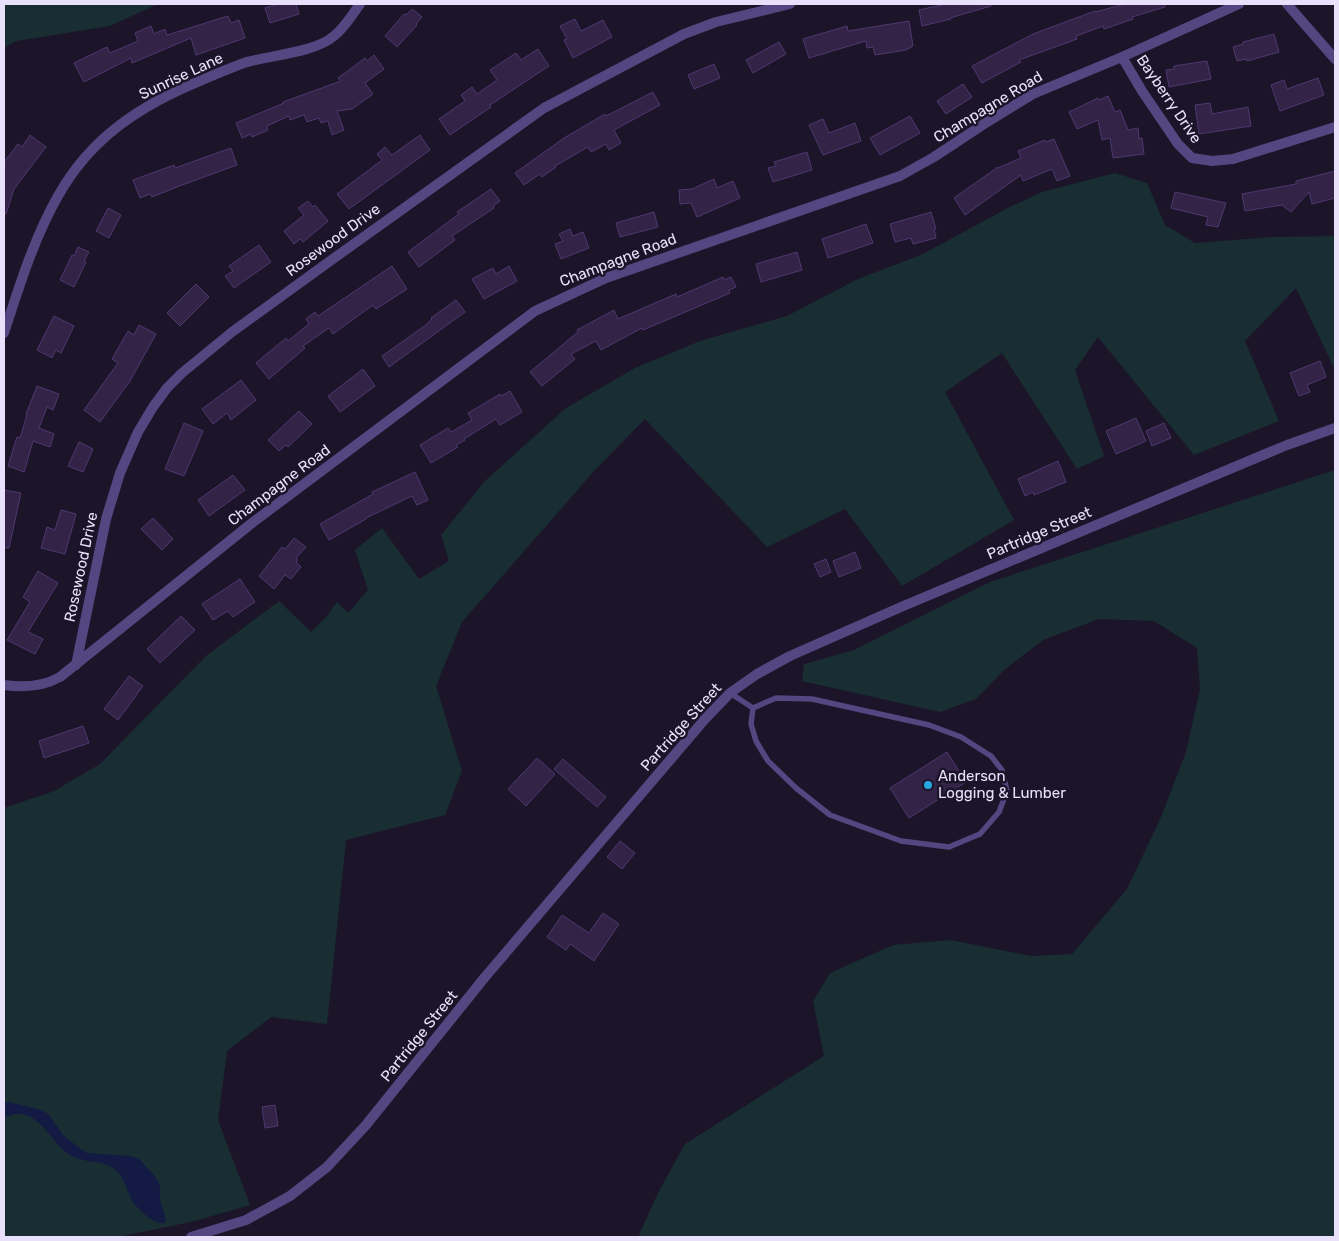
<svg xmlns="http://www.w3.org/2000/svg" width="1339" height="1241" font-family="Rubik,sans-serif">
<style>
.green{fill:#182e32}
.water{fill:#131b44}
.building{fill:#322347;stroke:#4e3870}
.lines{fill:none;stroke-linecap:round;stroke-linejoin:round}
.lane{stroke:#544681;stroke-width:5.5}
.street{stroke:#544681;stroke-width:10}
.poi-dot{fill:#26aae1;stroke:#1c1529;stroke-width:2}
.labels{text-anchor:middle;dominant-baseline:central;stroke-width:5;stroke-linejoin:round;paint-order:stroke}
.street-label{font-size:15px;fill:#e9e1fb;stroke:#1c1529}
.poi-label{font-size:15px;fill:#e9e1fb;stroke:#1c1529;text-anchor:start}
</style>
<rect width="100%" height="100%" fill="#1c1529"/>
<g class="green">
<polygon points="4,4 158,4 110,26 16,41 4,48"/>
<polygon points="1115,173 1147,183 1165,225 1195,243 1272,237 1335,236 1335,370 1296,288 1245,341 1279,421 1194,455 1098,337 1075,370 1104,456 1077,469 1002,353 945,392 1014,520 902,586 845,509 767,547 645,419 595,470 462,622 436,686 462,771 445,815 346,840 327,1024 271,1017 227,1051 218,1120 250,1205 195,1221 118,1237 4,1237 4,808 54,791 100,764 206,656 279,601 311,632 326,617 337,602 348,613 368,590 355,550 382,528 419,579 449,561 441,535 485,481 566,408 635,368 700,341 787,316 858,279 923,254 1006,209 1042,192"/>
<polygon points="1335,470 1335,1237 638,1237 658,1193 685,1144 824,1056 813,1001 830,973 893,945 950,940 1031,956 1072,954 1127,889 1162,815 1186,752 1200,689 1197,648 1154,621 1099,619 1043,640 1004,670 976,699 940,712 802,681 804,664 854,650 990,582"/>
</g>
<path class="water" d="M9,1102l33,8 7,5 14,20 19,15 6,3 42,3 8,2 16,17 6,10v15l6,20 -2,3c-11,1 -27,-14 -33,-24 -4,-8 -6,-19 -13,-27 -12,-13 -32,-8 -46,-16 -19,-9 -31,-45 -57,-42 -4,1 -7,3 -11,3v-14z"/>
<g class="building">
<polygon points="278,4 296,4 299,14 270,23 265,8"/>
<polygon points="946,4 991,4 991,6 950,18 951,19 922,26 919,10"/>
<polygon points="1125,4 1165,4 1165,7 1132,17 1133,19 1104,29 1103,26 1076,36 1077,39 1019,60 1021,62 982,83 972,66 1033,34 1095,11 1095,12"/>
<polygon points="412,9 422,17 416,24 417,25 397,47 385,36 404,14 406,15"/>
<polygon points="228,16 231,23 239,20 245,38 196,55 191,38 132,63 131,58 84,82 74,63 107,47 110,53 138,41 135,33 151,26 154,34 165,29 167,35"/>
<polygon points="575,19 581,31 603,20 612,37 573,58 564,40 567,39 560,26"/>
<polygon points="909,21 913,46 906,50 875,55 873,47 867,48 866,41 809,58 803,39 847,26 848,31"/>
<polygon points="1274,34 1279,52 1247,61 1247,59 1237,61 1233,47 1243,44 1243,42"/>
<polygon points="779,42 786,54 753,73 746,60"/>
<polygon points="538,49 549,66 490,105 491,107 450,135 439,119 465,101 461,95 472,87 477,94 497,80 490,70 516,53 521,60"/>
<polygon points="374,55 384,69 365,83 373,94 352,109 337,111 344,130 332,135 328,121 321,123 319,118 307,122 304,115 290,120 289,116 267,126 268,130 252,137 251,134 242,138 236,123 284,103 283,102 341,81 338,78 365,58 367,61"/>
<polygon points="1207,61 1211,79 1169,87 1166,70 1174,69 1174,66"/>
<polygon points="714,64 720,78 694,89 688,75"/>
<polygon points="1318,78 1324,95 1280,111 1271,85 1284,80 1287,89"/>
<polygon points="963,84 972,97 946,114 937,101"/>
<polygon points="653,92 660,105 614,130 621,143 609,150 606,144 591,152 588,147 555,166 556,167 542,177 540,174 524,185 515,173 564,138 605,114 606,116"/>
<polygon points="1108,96 1115,112 1120,110 1128,130 1138,128 1139,139 1142,138 1144,154 1113,158 1110,138 1102,140 1098,120 1077,129 1069,112 1098,98 1099,100"/>
<polygon points="1210,103 1212,114 1248,107 1251,126 1199,134 1195,105"/>
<polygon points="910,116 920,133 880,155 870,138"/>
<polygon points="823,119 829,133 855,123 861,141 823,155 809,125"/>
<polygon points="30,135 46,147 14,189 6,214 4,214 4,162 18,144 22,147"/>
<polygon points="420,135 430,150 349,209 337,194 382,160 377,154 385,147 392,155"/>
<polygon points="1054,139 1070,176 1057,181 1052,169 1023,181 1021,175 965,215 954,198 998,167 998,168 1021,158 1018,151 1045,140 1046,142"/>
<polygon points="231,148 237,165 182,185 152,197 150,194 140,198 133,180 174,165 175,168"/>
<polygon points="807,152 812,170 773,182 768,168 776,166 774,162"/>
<polygon points="1335,171 1335,198 1312,204 1309,192 1291,212 1282,205 1245,211 1242,194 1296,184 1296,181"/>
<polygon points="714,179 717,188 733,181 740,198 697,217 691,203 680,204 679,190 692,189"/>
<polygon points="491,189 500,201 493,206 494,208 452,236 455,240 419,267 408,252 459,214 457,212"/>
<polygon points="1175,192 1226,203 1218,227 1206,225 1208,217 1171,208"/>
<polygon points="308,201 313,207 315,205 328,221 303,242 300,239 294,244 284,231 304,215 298,208"/>
<polygon points="108,208 121,215 109,238 96,231"/>
<polygon points="654,212 658,227 620,237 616,223"/>
<polygon points="931,212 936,229 934,229 936,238 913,244 911,238 895,242 890,224"/>
<polygon points="866,224 873,243 828,258 822,239"/>
<polygon points="570,229 573,236 583,232 589,248 561,259 555,244 563,241 559,234"/>
<polygon points="259,245 271,262 234,288 225,276 233,271 229,266"/>
<polygon points="78,247 89,252 84,261 86,262 74,287 60,280 72,255 74,256"/>
<polygon points="797,252 802,270 761,282 756,264"/>
<polygon points="392,266 407,289 376,309 373,305 333,334 329,328 303,346 305,348 269,379 256,363 286,338 288,341 309,324 306,319 315,312 318,316"/>
<polygon points="509,266 517,281 484,299 472,279 493,268 496,274"/>
<polygon points="723,277 724,280 731,277 736,287 729,290 730,293 643,330 642,328 601,350 596,341 571,354 575,359 542,386 530,372 578,332 577,330 614,310 618,319 676,294 677,297"/>
<polygon points="196,284 209,297 180,326 167,313"/>
<polygon points="456,300 465,312 389,367 382,356 426,325 432,319 431,318"/>
<polygon points="54,316 74,326 61,353 56,350 52,358 37,350"/>
<polygon points="139,325 156,334 130,381 100,422 84,410 118,363 112,359 128,331 134,335"/>
<polygon points="1320,361 1326,377 1307,385 1310,392 1299,396 1290,373"/>
<polygon points="363,369 375,386 340,412 328,396"/>
<polygon points="241,380 256,400 231,420 227,413 213,424 202,409"/>
<polygon points="37,386 59,394 53,410 47,407 39,428 54,434 50,447 33,441 24,472 8,466 17,437 20,438 27,415 26,414"/>
<polygon points="510,391 522,412 500,425 496,419 464,439 465,440 456,445 458,447 431,463 420,445 448,428 451,432 472,420 468,413 500,394 501,396"/>
<polygon points="299,411 312,424 288,447 286,445 279,451 268,440"/>
<polygon points="1136,418 1146,441 1116,454 1106,431"/>
<polygon points="184,423 203,431 184,476 165,469"/>
<polygon points="1164,423 1171,438 1152,446 1146,431"/>
<polygon points="79,442 93,449 83,472 68,466"/>
<polygon points="1058,461 1066,482 1034,495 1033,492 1025,496 1018,479"/>
<polygon points="415,472 428,500 417,505 412,496 366,518 366,519 329,540 320,524 373,494 372,492"/>
<polygon points="233,475 245,490 209,516 198,500"/>
<polygon points="4,490 21,493 9,548 4,548"/>
<polygon points="61,510 76,514 65,554 41,548 47,527 55,530"/>
<polygon points="153,518 173,539 162,550 141,529"/>
<polygon points="294,538 306,547 296,558 298,560 296,562 301,567 291,579 285,575 274,589 259,576 282,547 285,549"/>
<polygon points="855,552 861,568 839,577 833,561"/>
<polygon points="826,559 831,572 820,577 814,564"/>
<polygon points="38,571 58,583 28,632 43,639 35,654 7,640 30,602 23,597"/>
<polygon points="240,579 255,602 233,617 228,611 213,620 202,604"/>
<polygon points="181,616 195,630 160,663 147,649"/>
<polygon points="129,676 143,686 118,720 104,709"/>
<polygon points="83,726 89,743 44,758 39,741"/>
<polygon points="947,752 966,782 909,818 890,788"/>
<polygon points="537,758 555,774 526,806 508,789"/>
<polygon points="563,759 606,797 597,807 554,769"/>
<polygon points="620,841 635,853 622,869 607,857"/>
<polygon points="603,913 619,924 594,961 570,944 566,950 547,937 562,915 589,933"/>
<polygon points="275,1105 278,1126 265,1128 262,1107"/>
</g>
<g class="lines">
<polyline class="lane" points="730,693 753,708 751,724 756,741 768,761 796,788 830,815 901,841 949,847 980,834 999,812 1007,791 1002,770 991,756 961,737 929,725 812,699 776,698 753,708"/>
<g class="street">
<polyline points="1287,4 1335,59"/>
<polyline points="1122,57 1142,91 1178,144 1192,158 1212,161 1233,159 1335,127"/>
<path d="M4,333c15,-46 30,-95 54,-137 33,-59 83,-91 144,-116 14,-6 28,-12 42,-17 26,-8 70,-10 90,-27 11,-9 18,-21 26,-32"/>
<polyline points="76,665 106,519 120,473 138,432 153,407 167,388 182,373 232,332 337,256 544,108 684,34 716,22 790,4"/>
<path d="M4,685c20,3 38,2 56,-8l192,-154 283,-212 71,-33 294,-102 34,-19 50,-33 49,-30 89,-37 117,-53"/>
<polyline points="191,1237 246,1220 290,1196 327,1167 366,1125 485,977 705,719 730,693 757,674 790,656 901,607 1287,445 1335,428"/>
</g>
</g>
<circle class="poi-dot" cx="928" cy="785" r="5"/>
<g class="labels">
<g class="street-label">
<text transform="translate(181 76) rotate(-25)">Sunrise Lane</text>
<text transform="translate(1169 99) rotate(56)">Bayberry Drive</text>
<text transform="translate(988 107) rotate(-31)">Champagne Road</text>
<text transform="translate(333 240) rotate(-36)">Rosewood Drive</text>
<text transform="translate(618 260) rotate(-21)">Champagne Road</text>
<text transform="translate(279 485) rotate(-37)">Champagne Road</text>
<text transform="translate(1039 533) rotate(-23)">Partridge Street</text>
<text transform="translate(81 567) rotate(-78)">Rosewood Drive</text>
<text transform="translate(681 727) rotate(-48)">Partridge Street</text>
<text transform="translate(419 1036) rotate(-51)">Partridge Street</text>
</g>
<g class="poi-label">
<text x="938" y="776">Anderson<tspan x="938" dy="17">Logging &amp; Lumber</tspan></text>
</g>
</g>
<rect width="1339" height="1241" fill="none" stroke="#e9e1fb" stroke-width="10"/>
</svg>
